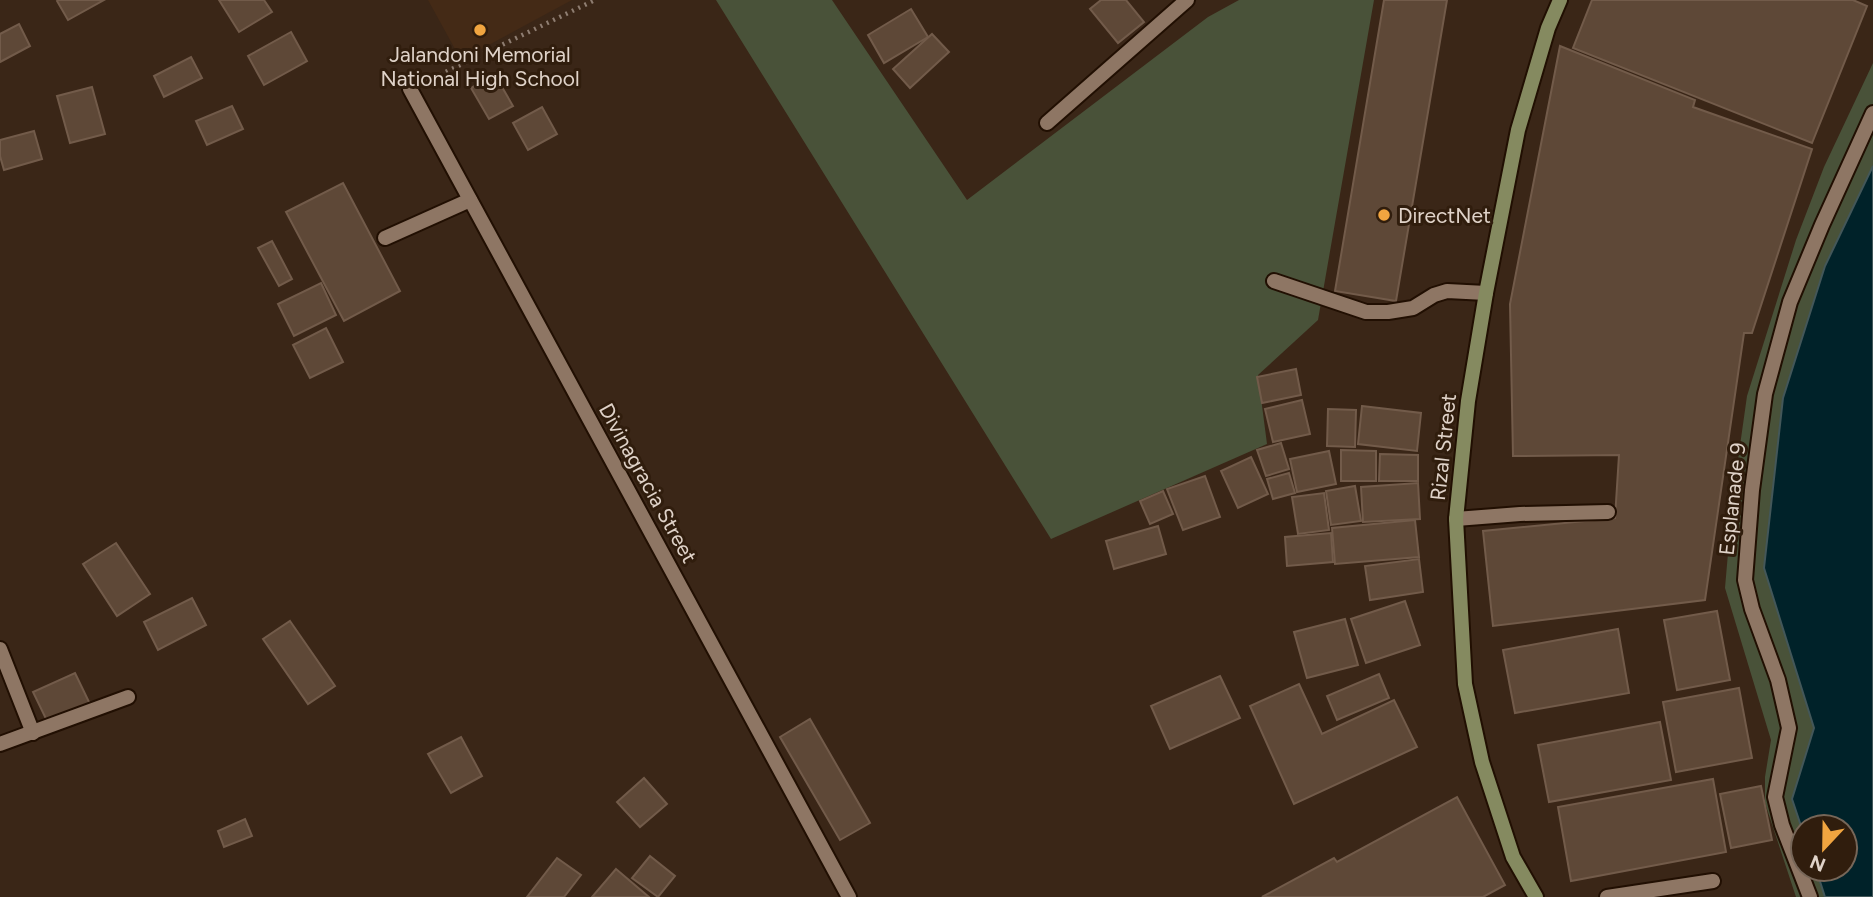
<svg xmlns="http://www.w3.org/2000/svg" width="1873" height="897" font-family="Figtree,sans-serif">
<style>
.built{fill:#442a16}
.green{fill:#495239}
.water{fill:#002229;stroke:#435759;stroke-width:2}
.building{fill:#5e4837;stroke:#725b4a;stroke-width:2}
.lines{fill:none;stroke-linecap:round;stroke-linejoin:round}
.service-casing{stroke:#210f02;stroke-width:18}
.pedestrian-casing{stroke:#210f02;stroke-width:18}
.minor-casing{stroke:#210f02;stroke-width:18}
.tertiary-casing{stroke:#210f02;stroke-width:18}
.secondary-casing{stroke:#210f02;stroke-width:18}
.path{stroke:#8e7d71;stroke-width:4.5;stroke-dasharray:2 5;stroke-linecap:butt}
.service{stroke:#8e7664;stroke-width:14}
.pedestrian{stroke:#8e7664;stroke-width:14}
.minor{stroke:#8e7664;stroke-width:14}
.tertiary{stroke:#8e7664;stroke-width:14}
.secondary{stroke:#858a60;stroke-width:14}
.poi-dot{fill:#f1a540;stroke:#301d0d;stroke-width:2.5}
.labels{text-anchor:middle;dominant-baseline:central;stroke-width:6;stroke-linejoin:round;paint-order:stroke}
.poi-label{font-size:21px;fill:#e0d3c9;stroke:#301d0d}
.street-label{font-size:21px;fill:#e0d3c9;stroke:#301d0d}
</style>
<rect width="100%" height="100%" fill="#3a2617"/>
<polygon class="built" points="428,0 572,0 461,60"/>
<g class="green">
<polygon points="716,0 832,0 967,200 1208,17 1239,0 1374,0 1318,320 1258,375 1267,444 1051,539"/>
<polygon points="1873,63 1873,166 1825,266 1783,397 1764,567 1814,728 1792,799 1803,832 1803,869 1816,869 1825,897 1796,897 1765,803 1765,777 1771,740 1725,588 1733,495 1747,396 1796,240 1824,167"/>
</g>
<polygon class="water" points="1873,166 1873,897 1825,897 1816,869 1845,869 1845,827 1803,827 1803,832 1792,799 1814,728 1764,568 1783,398 1825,266"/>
<g class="building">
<polygon points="58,0 104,0 68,20 57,1"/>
<polygon points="219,0 264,0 272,12 239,32"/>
<polygon points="1101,0 1126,0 1144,22 1118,43 1090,9"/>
<polygon points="1384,0 1447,0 1396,301 1335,291"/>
<polygon points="1592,0 1853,0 1867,6 1812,143 1573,48"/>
<polygon points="911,9 928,37 884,63 868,35"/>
<polygon points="19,24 30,46 0,62 0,34"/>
<polygon points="291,32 307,61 264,85 248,56"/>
<polygon points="932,34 949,52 910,88 893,69"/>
<polygon points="1560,46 1695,100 1693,107 1812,149 1752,333 1744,333 1705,600 1493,626 1483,531 1615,518 1619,455 1513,456 1510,304"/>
<polygon points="191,57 202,78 164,97 154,76"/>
<polygon points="495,75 513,106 489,119 471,88"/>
<polygon points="92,87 105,134 70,143 57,96"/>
<polygon points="232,106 243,129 207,145 196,121"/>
<polygon points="542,107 557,134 528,150 513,123"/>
<polygon points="34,131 42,159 4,170 0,156 0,140"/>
<polygon points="343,183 400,291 344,321 286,212"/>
<polygon points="272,241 292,279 279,286 258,248"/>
<polygon points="321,283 336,315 294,336 278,304"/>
<polygon points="326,328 343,362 310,378 293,345"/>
<polygon points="1296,369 1301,395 1262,403 1257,377"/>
<polygon points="1302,400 1310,434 1273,442 1265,409"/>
<polygon points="1362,406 1421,413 1417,451 1358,444"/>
<polygon points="1328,409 1356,410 1355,447 1327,446"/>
<polygon points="1281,443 1289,469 1266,476 1257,450"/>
<polygon points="1341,450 1376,451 1376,481 1341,481"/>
<polygon points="1329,451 1336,484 1297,492 1290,459"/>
<polygon points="1380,454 1418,455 1418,481 1379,481"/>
<polygon points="1251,457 1268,494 1238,508 1221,471"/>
<polygon points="1289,473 1295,493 1273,499 1267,479"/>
<polygon points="1205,476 1220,517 1183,530 1167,489"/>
<polygon points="1418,483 1420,519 1363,522 1361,487"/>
<polygon points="1355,486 1361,521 1331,525 1326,491"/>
<polygon points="1163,491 1173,514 1150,524 1140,501"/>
<polygon points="1324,493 1329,530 1298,534 1292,497"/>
<polygon points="1415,520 1419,557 1335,564 1332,528"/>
<polygon points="1158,526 1166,554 1114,569 1106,541"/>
<polygon points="1331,533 1333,562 1287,566 1285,537"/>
<polygon points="116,543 150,594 117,616 83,564"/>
<polygon points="1419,559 1423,592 1370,600 1365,566"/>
<polygon points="192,598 206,625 158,650 144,622"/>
<polygon points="1405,601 1420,645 1366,663 1351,619"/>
<polygon points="1717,611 1730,680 1677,690 1664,620"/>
<polygon points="1345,619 1358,665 1307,678 1294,632"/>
<polygon points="290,621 335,686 308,704 263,639"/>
<polygon points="1618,629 1629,693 1515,713 1503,650"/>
<polygon points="75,673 90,704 48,723 33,692"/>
<polygon points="1379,674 1389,698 1337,720 1327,696"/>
<polygon points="1220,676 1240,718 1170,749 1151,706"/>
<polygon points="1299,684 1322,734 1394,700 1417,747 1294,804 1250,706"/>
<polygon points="1739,688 1752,758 1676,772 1663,702"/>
<polygon points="810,719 870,823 840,840 780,737"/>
<polygon points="1660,722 1671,780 1549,802 1538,745"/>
<polygon points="461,737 482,776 451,793 428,754"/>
<polygon points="644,778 667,804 640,827 617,802"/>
<polygon points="1713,779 1726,852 1571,881 1558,807"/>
<polygon points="1761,786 1772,840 1731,848 1720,794"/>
<polygon points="1457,797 1505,885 1483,897 1262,897 1334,858 1337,862"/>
<polygon points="245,819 252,836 224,847 218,831"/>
<polygon points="650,856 675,876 658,897 632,878"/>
<polygon points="557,858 581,875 564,897 527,897"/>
<polygon points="616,869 649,897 592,897"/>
</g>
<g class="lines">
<g class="service-casing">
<g id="service">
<polyline points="385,238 470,200"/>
<polyline points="1274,281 1366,312 1388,312 1413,308 1434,295 1447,291 1486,293"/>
<polyline points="1456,519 1520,514 1608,512"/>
<polyline points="1607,897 1713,881"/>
</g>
</g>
<g class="pedestrian-casing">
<g id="pedestrian">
<polyline points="1047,123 1187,0"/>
<polyline points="1810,897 1782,825 1775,797 1789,728 1778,680 1752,609 1745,580 1752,490 1765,394 1790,302 1822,225 1873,113"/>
</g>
</g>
<g class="minor-casing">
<g id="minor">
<polyline points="0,649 33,733"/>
<polyline points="0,744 128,697"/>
</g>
</g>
<g class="tertiary-casing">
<polyline id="tertiary" points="410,89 849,897"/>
</g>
<g class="secondary-casing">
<polyline id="secondary" points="1536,897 1513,857 1482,762 1465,684 1456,519 1468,401 1486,293 1518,130 1548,28 1560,0"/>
</g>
<polyline class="path" points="427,81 595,0"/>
<use href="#service" class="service"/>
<use href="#pedestrian" class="pedestrian"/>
<use href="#minor" class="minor"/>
<use href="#tertiary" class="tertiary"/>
<use href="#secondary" class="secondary"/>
</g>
<g class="poi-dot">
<circle cx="480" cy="30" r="7"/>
<circle cx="1384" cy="215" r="7"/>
</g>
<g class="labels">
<g class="poi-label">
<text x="480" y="54">Jalandoni Memorial<tspan x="480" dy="24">National High School</tspan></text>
<text x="1398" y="215" text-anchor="start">DirectNet</text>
</g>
<g class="street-label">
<text transform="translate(1443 447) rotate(-84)">Rizal Street</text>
<text transform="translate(648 483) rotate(61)">Divinagracia Street</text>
<text transform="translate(1732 499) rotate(-84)">Esplanade 9</text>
</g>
</g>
<g transform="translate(1824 848) rotate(202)"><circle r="33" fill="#301d0d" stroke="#766658" stroke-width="2"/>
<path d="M0-5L12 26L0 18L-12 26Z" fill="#f1a540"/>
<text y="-10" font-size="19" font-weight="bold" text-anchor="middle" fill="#e0d3c9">N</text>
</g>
</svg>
